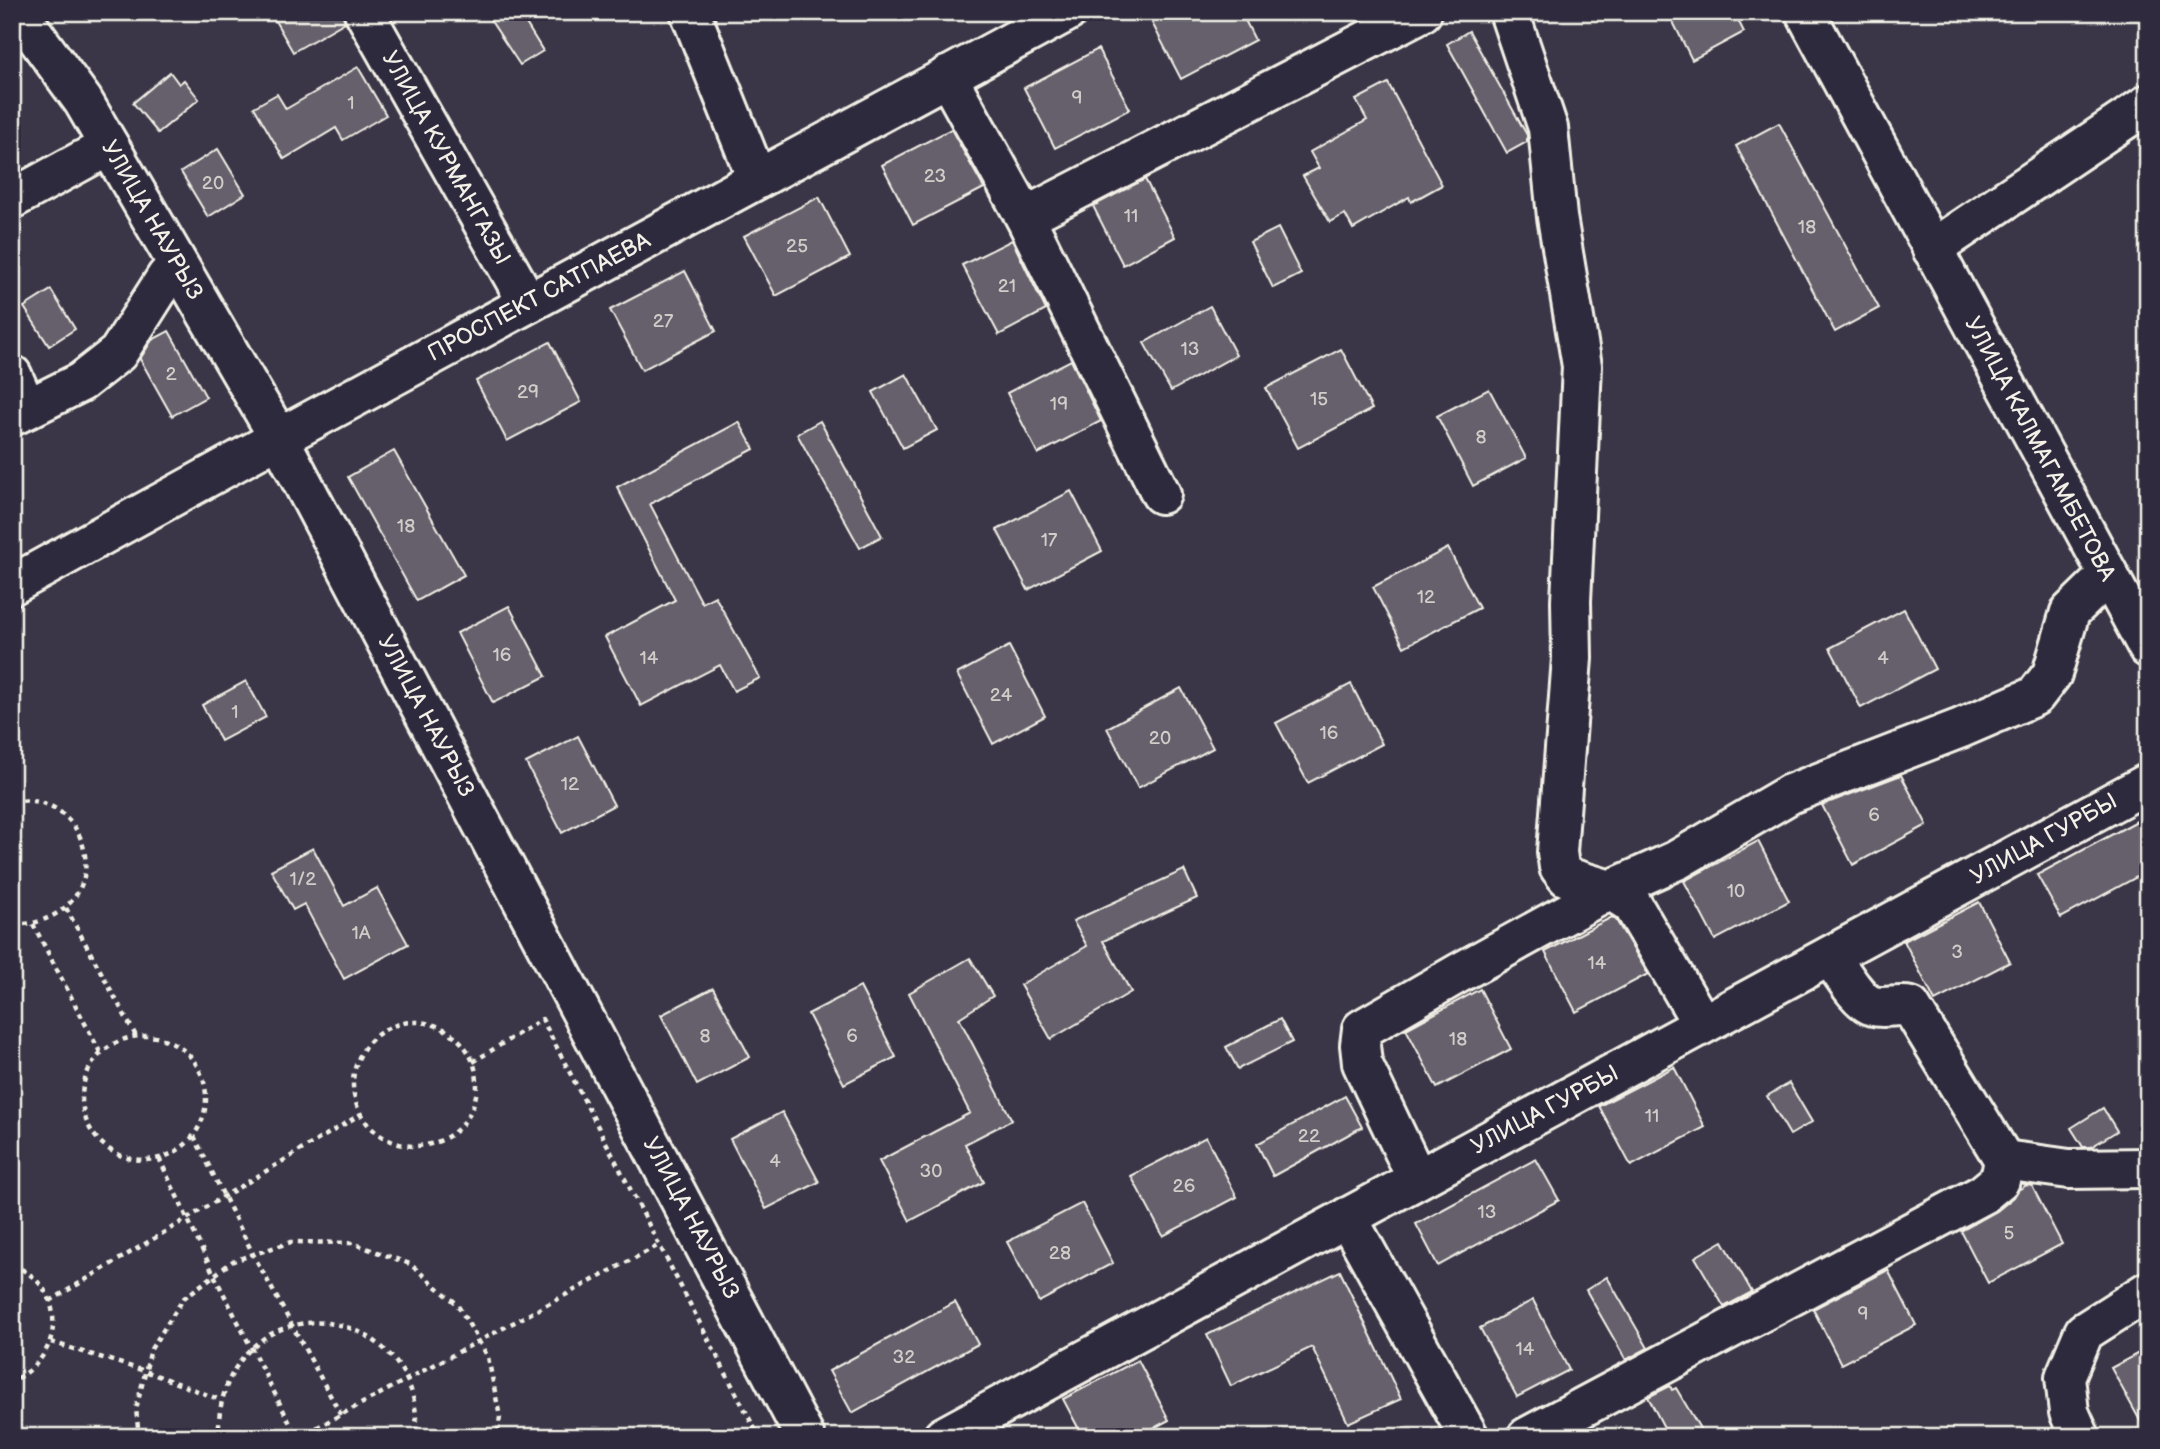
<svg xmlns="http://www.w3.org/2000/svg" width="2160" height="1449" font-family="'Balsamiq Sans',sans-serif">
<style>
.building{fill:#65616c;stroke:#f4f1e8;stroke-width:2}
.lines{fill:none;stroke-linecap:round;stroke-linejoin:round}
.minor-casing{stroke:#f4f1e8;stroke-width:44}
.path{stroke:#f4f1e8;stroke-width:4.5;stroke-dasharray:5 5;stroke-linecap:butt}
.minor{stroke:#2f2a3d;stroke-width:38}
.labels{text-anchor:middle;dominant-baseline:central;stroke-width:5;stroke-linejoin:round;paint-order:stroke}
.number-label{font-size:19px;fill:#d0cdc9}
.street-label{font-size:23px;fill:#f4f1e8;stroke:#2f2a3d}
</style>
<rect width="100%" height="100%" fill="#3b3647"/>
<filter id="ink" filterUnits="userSpaceOnUse"><feTurbulence type="fractalNoise" baseFrequency=".0143" numOctaves="2"/><feDisplacementMap in="SourceGraphic" scale="14" xChannelSelector="R" yChannelSelector="G"/><feConvolveMatrix kernelMatrix="1 2 1 2 8 2 1 2 1" color-interpolation-filters="sRGB"/></filter>
<g filter="url(#ink)">
<g class="building">
<polygon points="270,12 342,12 345,22 293,52"/>
<polygon points="485,12 519,12 543,51 520,65"/>
<polygon points="1163,12 1241,12 1255,40 1181,79 1150,19"/>
<polygon points="1668,12 1734,12 1744,32 1692,60"/>
<polygon points="1469,31 1527,135 1527,142 1507,153 1447,44"/>
<polygon points="1098,49 1130,109 1055,148 1024,88"/>
<polygon points="358,67 386,115 343,140 336,128 284,159 254,107 277,94 286,109"/>
<polygon points="170,72 179,84 184,80 199,99 158,133 133,103"/>
<polygon points="1388,83 1442,185 1411,202 1409,197 1353,229 1345,214 1330,222 1303,176 1319,168 1310,152 1367,120 1356,100"/>
<polygon points="1779,123 1879,308 1835,332 1736,146"/>
<polygon points="951,129 984,188 913,225 882,165"/>
<polygon points="218,149 245,194 208,217 181,172"/>
<polygon points="1145,179 1175,237 1123,265 1093,206"/>
<polygon points="819,197 850,257 776,296 744,236"/>
<polygon points="1278,228 1301,274 1273,288 1250,242"/>
<polygon points="1012,240 1046,310 999,335 962,265"/>
<polygon points="685,271 716,331 642,370 610,310"/>
<polygon points="51,290 75,329 49,346 24,307"/>
<polygon points="1210,306 1236,355 1171,391 1144,343"/>
<polygon points="169,331 206,397 172,416 140,359 152,340"/>
<polygon points="550,342 581,402 507,441 476,381"/>
<polygon points="1341,349 1372,409 1298,448 1266,388"/>
<polygon points="1071,360 1101,421 1038,454 1007,393"/>
<polygon points="906,374 937,430 903,448 873,392"/>
<polygon points="1489,389 1526,458 1473,486 1437,416"/>
<polygon points="820,421 882,536 860,548 797,434"/>
<polygon points="739,422 754,449 650,504 702,603 715,596 760,678 734,691 720,665 641,706 605,637 675,600 617,487"/>
<polygon points="394,451 464,575 417,601 348,477"/>
<polygon points="1071,491 1102,551 1028,590 997,530"/>
<polygon points="1448,548 1479,608 1404,647 1373,587"/>
<polygon points="509,606 546,676 493,703 457,633"/>
<polygon points="1904,609 1935,669 1861,708 1830,648"/>
<polygon points="1009,646 1045,716 993,744 957,674"/>
<polygon points="246,681 266,717 221,741 202,705"/>
<polygon points="1351,684 1382,744 1308,783 1276,723"/>
<polygon points="1181,688 1213,748 1138,788 1107,728"/>
<polygon points="578,736 614,805 562,833 526,763"/>
<polygon points="1901,775 1927,825 1853,865 1822,805"/>
<polygon points="2148,815 2148,871 2061,918 2037,875"/>
<polygon points="1758,841 1789,901 1715,940 1684,881"/>
<polygon points="313,848 344,906 377,888 408,944 344,979 304,904 293,910 271,870"/>
<polygon points="1184,870 1197,898 1103,941 1131,992 1051,1039 1020,985 1087,946 1073,921"/>
<polygon points="1979,902 2010,962 1935,1001 1904,941"/>
<polygon points="1612,917 1616,920 1648,974 1576,1012 1545,952"/>
<polygon points="970,958 993,996 959,1018 1012,1120 965,1144 984,1182 910,1221 879,1161 970,1113 909,993"/>
<polygon points="860,987 896,1057 844,1084 808,1014"/>
<polygon points="713,988 750,1057 697,1085 661,1015"/>
<polygon points="1480,989 1511,1049 1437,1088 1406,1029"/>
<polygon points="1280,1019 1292,1042 1238,1069 1226,1047"/>
<polygon points="1674,1067 1705,1127 1631,1166 1599,1106"/>
<polygon points="1789,1083 1812,1122 1790,1135 1767,1096"/>
<polygon points="1345,1096 1362,1127 1273,1176 1257,1144"/>
<polygon points="2103,1108 2117,1131 2091,1147 2083,1147 2071,1128"/>
<polygon points="782,1112 819,1182 766,1209 730,1139"/>
<polygon points="1206,1137 1237,1197 1163,1236 1131,1176"/>
<polygon points="1536,1159 1559,1200 1438,1266 1416,1224"/>
<polygon points="2027,1185 2032,1186 2062,1244 1988,1283 1961,1231 1997,1211 2014,1197 2018,1190"/>
<polygon points="1082,1203 1113,1263 1039,1302 1007,1242"/>
<polygon points="1723,1241 1752,1292 1724,1307 1695,1257"/>
<polygon points="1888,1270 1916,1325 1841,1364 1813,1309"/>
<polygon points="1340,1271 1401,1399 1348,1423 1312,1347 1231,1386 1207,1335"/>
<polygon points="1607,1277 1648,1348 1626,1360 1586,1290"/>
<polygon points="1533,1300 1569,1370 1517,1397 1480,1328"/>
<polygon points="955,1302 978,1344 852,1413 829,1371"/>
<polygon points="2148,1348 2148,1435 2111,1368"/>
<polygon points="1138,1360 1169,1420 1137,1437 1083,1437 1063,1399"/>
<polygon points="1670,1386 1672,1390 1676,1388 1705,1437 1669,1437 1648,1397"/>
</g>
<g class="lines">
<g class="minor-casing">
<g id="minor">
<polyline points="18,12 83,101 279,438 805,1437"/>
<polyline points="364,12 528,303"/>
<polyline points="690,12 757,179"/>
<polyline points="1509,12 1548,128 1557,217 1582,366 1571,601 1572,658 1557,852 1559,867 1567,877 1610,890 1632,904 1702,1024"/>
<polyline points="1805,12 2148,648"/>
<polyline points="947,76 1025,217 1161,494"/>
<polyline points="12,199 109,146"/>
<polyline points="1025,217 1422,12"/>
<polyline points="1932,249 2148,104"/>
<polyline points="12,375 27,409 12,416"/>
<polyline points="27,409 81,382 118,353 167,276 180,269"/>
<polyline points="12,585 279,438 1067,12"/>
<polyline points="2004,1160 2069,1169 2148,1168"/>
<polyline points="1417,1179 1362,1063 1360,1045 1362,1029 1459,973 1610,890 1677,860 1790,794 1961,728 2035,696 2052,674 2070,612 2108,575"/>
<polyline points="1347,1217 1469,1437"/>
<polyline points="943,1437 2148,783"/>
<path d="M1527,1437l456,-243 17,-14 4,-20 -93,-153c-13,-3 -26,2 -38,-1 -15,-4 -34,-38 -43,-50"/>
<polyline points="2080,1437 2069,1412 2065,1377 2084,1332 2148,1291"/>
</g>
</g>
<g class="path">
<path d="M12,802c68,-14 103,79 42,113 -14,7 -26,11 -42,8"/>
<polyline points="66,908 136,1036"/>
<polyline points="33,924 101,1054"/>
<circle cx="415" cy="1084" r="62"/>
<circle cx="144" cy="1098" r="62"/>
<polyline points="473,1062 542,1019 759,1437"/>
<polyline points="194,1136 253,1254 341,1415"/>
<polyline points="159,1158 214,1275 297,1437"/>
<path d="M12,1265c57,21 53,93 0,116"/>
<polyline points="50,1301 361,1114"/>
<polyline points="51,1342 145,1371 221,1400"/>
<polyline points="139,1437 136,1409 151,1349 184,1298 233,1261 291,1242 352,1243 410,1264 457,1304 488,1357 500,1417 497,1437"/>
<path d="M220,1437c-3,-17 1,-36 7,-52 32,-82 142,-83 180,-5 8,17 11,38 8,57"/>
<polyline points="299,1437 659,1245"/>
</g>
<use href="#minor" class="minor"/>
</g>
</g>
<g class="labels">
<g class="number-label">
<text x="1077" y="98">9</text>
<text x="351" y="103">1</text>
<text x="935" y="176">23</text>
<text x="213" y="183">20</text>
<text x="1131" y="216">11</text>
<text x="1807" y="227">18</text>
<text x="797" y="246">25</text>
<text x="1007" y="286">21</text>
<text x="663" y="321">27</text>
<text x="1190" y="349">13</text>
<text x="171" y="374">2</text>
<text x="528" y="392">29</text>
<text x="1319" y="399">15</text>
<text x="1059" y="404">19</text>
<text x="1481" y="437">8</text>
<text x="406" y="526">18</text>
<text x="1049" y="540">17</text>
<text x="1426" y="597">12</text>
<text x="502" y="655">16</text>
<text x="649" y="658">14</text>
<text x="1883" y="658">4</text>
<text x="1001" y="695">24</text>
<text x="235" y="712">1</text>
<text x="1329" y="733">16</text>
<text x="1160" y="738">20</text>
<text x="570" y="784">12</text>
<text x="1874" y="815">6</text>
<text x="303" y="879">1/2</text>
<text x="1736" y="891">10</text>
<text x="361" y="933">1А</text>
<text x="1957" y="952">3</text>
<text x="1597" y="963">14</text>
<text x="705" y="1036">8</text>
<text x="852" y="1036">6</text>
<text x="1458" y="1039">18</text>
<text x="1652" y="1116">11</text>
<text x="1309" y="1136">22</text>
<text x="775" y="1161">4</text>
<text x="931" y="1171">30</text>
<text x="1184" y="1186">26</text>
<text x="1487" y="1212">13</text>
<text x="2009" y="1233">5</text>
<text x="1060" y="1253">28</text>
<text x="1863" y="1314">9</text>
<text x="1525" y="1349">14</text>
<text x="904" y="1357">32</text>
</g>
<g class="street-label">
<text transform="translate(446 158) rotate(61)">УЛИЦА КУРМАНГАЗЫ</text>
<text transform="translate(152 220) rotate(60)">УЛИЦА НАУРЫЗ</text>
<text transform="translate(539 297) rotate(-28)">ПРОСПЕКТ САТПАЕВА</text>
<text transform="translate(2040 449) rotate(62)">УЛИЦА КАЛМАГАМБЕТОВА</text>
<text transform="translate(426 716) rotate(62)">УЛИЦА НАУРЫЗ</text>
<text transform="translate(2044 839) rotate(-29)">УЛИЦА ГУРБЫ</text>
<text transform="translate(1545 1110) rotate(-28)">УЛИЦА ГУРБЫ</text>
<text transform="translate(691 1218) rotate(62)">УЛИЦА НАУРЫЗ</text>
</g>
</g>
<rect width="2160" height="1449" fill="none" stroke="#2f2a3d" stroke-width="42"/>
<rect x="21" y="21" width="2118" height="1407" fill="none" stroke="#f4f1e8" stroke-width="2.5" filter="url(#ink)"/>
</svg>
